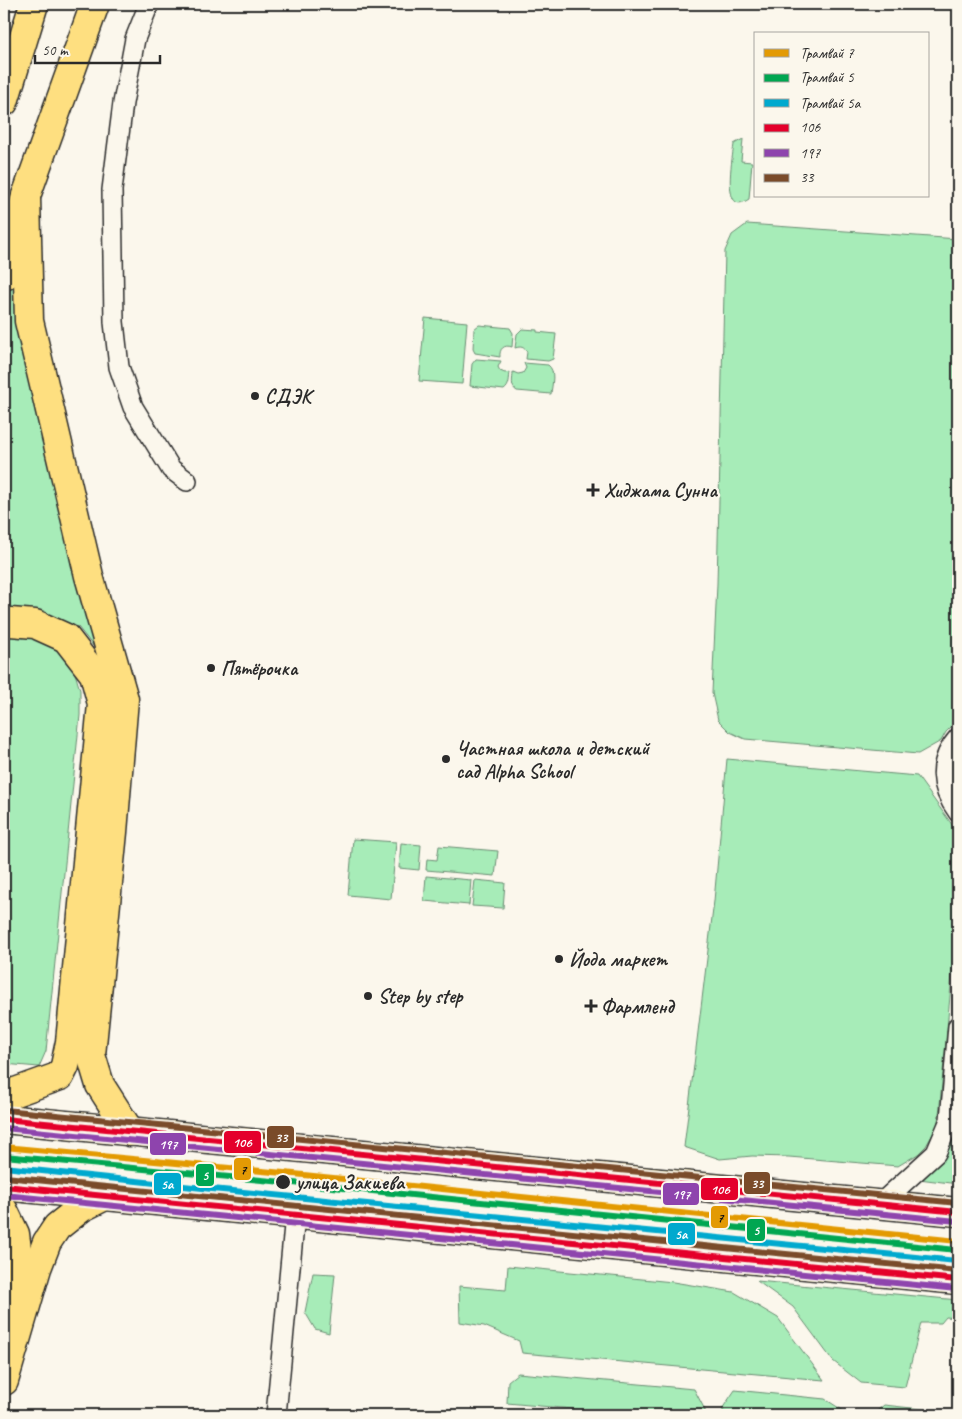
<svg xmlns="http://www.w3.org/2000/svg" width="962" height="1419" font-family="Caveat,sans-serif">
<style>
.green{fill:#a7ecb8;stroke:#698c72}
.lines{fill:none;stroke-linecap:round;stroke-linejoin:round}
.minor-casing{stroke:#2b2b2b;stroke-width:22}
.primary-casing{stroke:#2b2b2b;stroke-width:31}
.minor{stroke:#fbf7ec;stroke-width:19}
.primary{stroke:#fedf80;stroke-width:28}
.bus-1-casing{stroke:#fbf7ec;stroke-width:10}
.bus-2-casing{stroke:#fbf7ec;stroke-width:10}
.bus-3-casing{stroke:#fbf7ec;stroke-width:10}
.bus-1{stroke:#e4002b;stroke-width:6}
.bus-2{stroke:#8e44ad;stroke-width:6}
.bus-3{stroke:#7a4b2a;stroke-width:6}
.tram-1-casing{stroke:#fbf7ec;stroke-width:10}
.tram-2-casing{stroke:#fbf7ec;stroke-width:10}
.tram-3-casing{stroke:#fbf7ec;stroke-width:10}
.tram-1{stroke:#e39a04;stroke-width:6}
.tram-2{stroke:#00a651;stroke-width:6}
.tram-3{stroke:#00a9ce;stroke-width:6}
.poi-dot{fill:#2b2b2b;stroke:#fbf7ec;stroke-width:2}
.labels{text-anchor:middle;dominant-baseline:central;stroke-width:4.5;stroke-linejoin:round;paint-order:stroke}
.poi-label{font-size:20px;font-weight:bold;fill:#2b2b2b;stroke:#fbf7ec;text-anchor:start}
.stop-label{font-size:20px;font-weight:bold;fill:#2b2b2b;stroke:#fbf7ec;text-anchor:start}
.line-badge{stroke:#fbf7ec;stroke-width:2}
.badge-label{font-size:14px;text-anchor:middle;font-weight:bold;fill:#fff}
.pale-badge-label{font-size:14px;text-anchor:middle;font-weight:bold;fill:#111}
</style>
<rect width="100%" height="100%" fill="#fbf7ec"/>
<filter id="ink" filterUnits="userSpaceOnUse"><feTurbulence type="fractalNoise" baseFrequency=".02" numOctaves="2"/><feDisplacementMap in="SourceGraphic" scale="10" xChannelSelector="R" yChannelSelector="G"/><feConvolveMatrix kernelMatrix="1 2 1 2 8 2 1 2 1" color-interpolation-filters="sRGB"/></filter>
<g filter="url(#ink)">
<g class="green">
<path d="M743,139l-2,22 11,1 -3,37c-29,20 -16,-44 -15,-55z"/>
<polygon points="747,224 958,239 958,720 946,732 941,741 918,754 745,739 730,732 718,720 712,693 717,584 725,251 732,235"/>
<polygon points="15,254 14,291 20,339 106,662 78,627 41,614 4,612 4,300"/>
<polygon points="425,318 467,322 462,384 419,381"/>
<path d="M479,325l31,3 3,5 -1,14c-8,-3 -13,2 -12,10l-25,-4 -2,-4 1,-20z"/>
<path d="M522,329l15,1v2l19,2 -3,25 -5,2 -22,-2 1,-7c-3,-5 -6,-6 -12,-4l2,-14z"/>
<path d="M476,359l25,2 -3,6 2,4 5,2 5,-1c-1,6 0,14 -6,18l-34,-4 2,-22z"/>
<path d="M524,363l24,2c8,6 4,19 3,29l-34,-3c-7,-4 -4,-12 -4,-19l5,2 5,-1 3,-5z"/>
<polygon points="4,632 8,632 47,641 62,655 74,670 80,690 80,715 46,1051 39,1067 4,1064"/>
<polygon points="727,759 917,776 958,833 958,910 939,1115 937,1127 926,1146 918,1154 898,1166 789,1157 752,1156 720,1159 684,1147 714,901"/>
<polygon points="353,839 396,842 391,899 348,895"/>
<polygon points="401,843 421,845 419,870 399,868"/>
<polygon points="439,846 498,851 495,876 426,870 427,859 437,860"/>
<polygon points="426,876 471,880 469,905 424,901"/>
<polygon points="475,880 505,883 503,908 472,906"/>
<path d="M958,1117v67l-39,-5c24,-23 33,-28 39,-62z"/>
<polygon points="508,1266 673,1282 734,1292 778,1318 824,1380 522,1353 519,1341 484,1326 460,1322 459,1286 506,1290"/>
<polygon points="313,1273 335,1274 329,1333 315,1329 305,1312"/>
<polygon points="757,1281 958,1300 958,1318 946,1317 941,1323 921,1323 905,1387 861,1383 833,1361 793,1307"/>
<polygon points="518,1373 694,1389 705,1410 705,1415 639,1415 507,1403 508,1381"/>
<polygon points="735,1390 825,1399 850,1415 726,1415 722,1409"/>
<polygon points="884,1405 958,1413 958,1415 872,1415"/>
</g>
<g class="lines">
<g class="minor-casing">
<g id="minor">
<polyline points="149,4 135,39 123,103 112,190 114,322 119,367 133,407 171,469 187,481"/>
<path d="M958,738c-21,24 -18,50 0,74"/>
<polyline points="879,1205 936,1153 950,1120 958,1026"/>
<polyline points="276,1415 295,1215"/>
</g>
</g>
<g class="primary-casing">
<g id="primary">
<polyline points="4,102 34,4"/>
<polyline points="26,196 29,321 89,576 124,699 113,832 91,1055 100,1085 130,1132"/>
<polyline points="4,276 26,196 95,4"/>
<polyline points="4,623 10,622 35,624 66,638 94,674 102,704 70,1042 65,1066 60,1076 4,1096"/>
<polyline points="4,1119 958,1212"/>
<polyline points="4,1186 958,1280"/>
<polyline points="4,1211 15,1234 19,1265 8,1298"/>
<polyline points="4,1381 37,1268 47,1242 57,1227 81,1208 105,1196"/>
</g>
</g>
<use href="#minor" class="minor"/>
<use href="#primary" class="primary"/>
<g class="bus-1-casing">
<g id="bus-1">
<polyline points="4,1119 958,1212"/>
<polyline points="4,1186 958,1280"/>
</g>
</g>
<g class="bus-2-casing">
<g id="bus-2">
<polyline points="4,1128 957,1221"/>
<polyline points="4,1195 957,1289"/>
</g>
</g>
<g class="bus-3-casing">
<g id="bus-3">
<polyline points="5,1110 958,1203"/>
<polyline points="5,1177 958,1271"/>
</g>
</g>
<use href="#bus-1" class="bus-1"/>
<use href="#bus-2" class="bus-2"/>
<use href="#bus-3" class="bus-3"/>
<g class="tram-1-casing">
<polyline id="tram-1" points="4,1147 284,1173 958,1241"/>
</g>
<g class="tram-2-casing">
<polyline id="tram-2" points="4,1156 283,1182 957,1250"/>
</g>
<g class="tram-3-casing">
<polyline id="tram-3" points="4,1167 212,1189 957,1261"/>
</g>
<use href="#tram-1" class="tram-1"/>
<use href="#tram-2" class="tram-2"/>
<use href="#tram-3" class="tram-3"/>
</g>
</g>
<g class="poi-dot">
<circle cx="255" cy="396" r="5"/>
<path d="M590.5 482.5h5v5h5v5h-5v5h-5v-5h-5v-5h5z"/>
<circle cx="211" cy="668" r="5"/>
<circle cx="446" cy="759" r="5"/>
<circle cx="559" cy="959" r="5"/>
<circle cx="368" cy="996" r="5"/>
<path d="M588.5 998.5h5v5h5v5h-5v5h-5v-5h-5v-5h5z"/>
<circle cx="283" cy="1182" r="8"/>
</g>
<g class="labels">
<g class="poi-label">
<text x="265" y="396">СДЭК</text>
<text x="604" y="490">Хиджама Сунна</text>
<text x="221" y="668">Пятёрочка</text>
<text x="456" y="748">Частная школа и детский<tspan x="456" dy="23">сад Alpha School</tspan></text>
<text x="569" y="959">Йода маркет</text>
<text x="378" y="996">Step by step</text>
<text x="601" y="1006">Фармленд</text>
</g>
<g class="stop-label">
<text x="296" y="1182">улица Закиева</text>
</g>
</g>
<g class="line-badge">
<rect x="266" y="1125" width="29" height="24" rx="5" fill="#7a4b2a"/>
<rect x="223" y="1130" width="39" height="24" rx="5" fill="#e4002b"/>
<rect x="149" y="1132" width="38" height="24" rx="5" fill="#8e44ad"/>
<rect x="233" y="1157" width="19" height="24" rx="5" fill="#e39a04"/>
<rect x="195" y="1163" width="20" height="24" rx="5" fill="#00a651"/>
<rect x="743" y="1171" width="28" height="24" rx="5" fill="#7a4b2a"/>
<rect x="153" y="1172" width="29" height="24" rx="5" fill="#00a9ce"/>
<rect x="700" y="1177" width="39" height="24" rx="5" fill="#e4002b"/>
<rect x="662" y="1182" width="38" height="24" rx="5" fill="#8e44ad"/>
<rect x="710" y="1205" width="19" height="24" rx="5" fill="#e39a04"/>
<rect x="746" y="1218" width="20" height="24" rx="5" fill="#00a651"/>
<rect x="667" y="1222" width="29" height="24" rx="5" fill="#00a9ce"/>
</g>
<g class="badge-label">
<text x="281" y="1142">33</text>
<text x="242" y="1147">106</text>
<text x="168" y="1149">197</text>
<text x="205" y="1180">5</text>
<text x="757" y="1188">33</text>
<text x="167" y="1189">5а</text>
<text x="720" y="1194">106</text>
<text x="681" y="1199">197</text>
<text x="756" y="1235">5</text>
<text x="681" y="1239">5а</text>
</g>
<g class="pale-badge-label">
<text x="243" y="1174">7</text>
<text x="720" y="1222">7</text>
</g>
<rect width="962" height="1419" fill="none" stroke="#fbf7ec" stroke-width="20"/>
<rect x="10" y="10" width="942" height="1399" fill="none" stroke="#2b2b2b" stroke-width="2" filter="url(#ink)"/>
<rect x="754" y="32" width="175" height="165" fill="#fbf7ec" stroke="#a8a59f"/>
<rect x="764" y="49" width="25" height="8" fill="#e39a04" stroke="#a8a59f"/>
<text x="800" y="58" font-size="15" fill="#2b2b2b">Трамвай 7</text>
<rect x="764" y="74" width="25" height="8" fill="#00a651" stroke="#a8a59f"/>
<text x="800" y="82" font-size="15" fill="#2b2b2b">Трамвай 5</text>
<rect x="764" y="99" width="25" height="8" fill="#00a9ce" stroke="#a8a59f"/>
<text x="800" y="108" font-size="15" fill="#2b2b2b">Трамвай 5а</text>
<rect x="764" y="124" width="25" height="8" fill="#e4002b" stroke="#a8a59f"/>
<text x="800" y="132" font-size="15" fill="#2b2b2b">106</text>
<rect x="764" y="149" width="25" height="8" fill="#8e44ad" stroke="#a8a59f"/>
<text x="800" y="158" font-size="15" fill="#2b2b2b">197</text>
<rect x="764" y="174" width="25" height="8" fill="#7a4b2a" stroke="#a8a59f"/>
<text x="800" y="182" font-size="15" fill="#2b2b2b">33</text>
<path d="M35 55v8h125v-8" fill="none" stroke="#2b2b2b" stroke-width="2.5"/>
<text x="42" y="55" font-size="15" fill="#2b2b2b" stroke="#fbf7ec" stroke-width="4" paint-order="stroke">50 m</text>
</svg>
